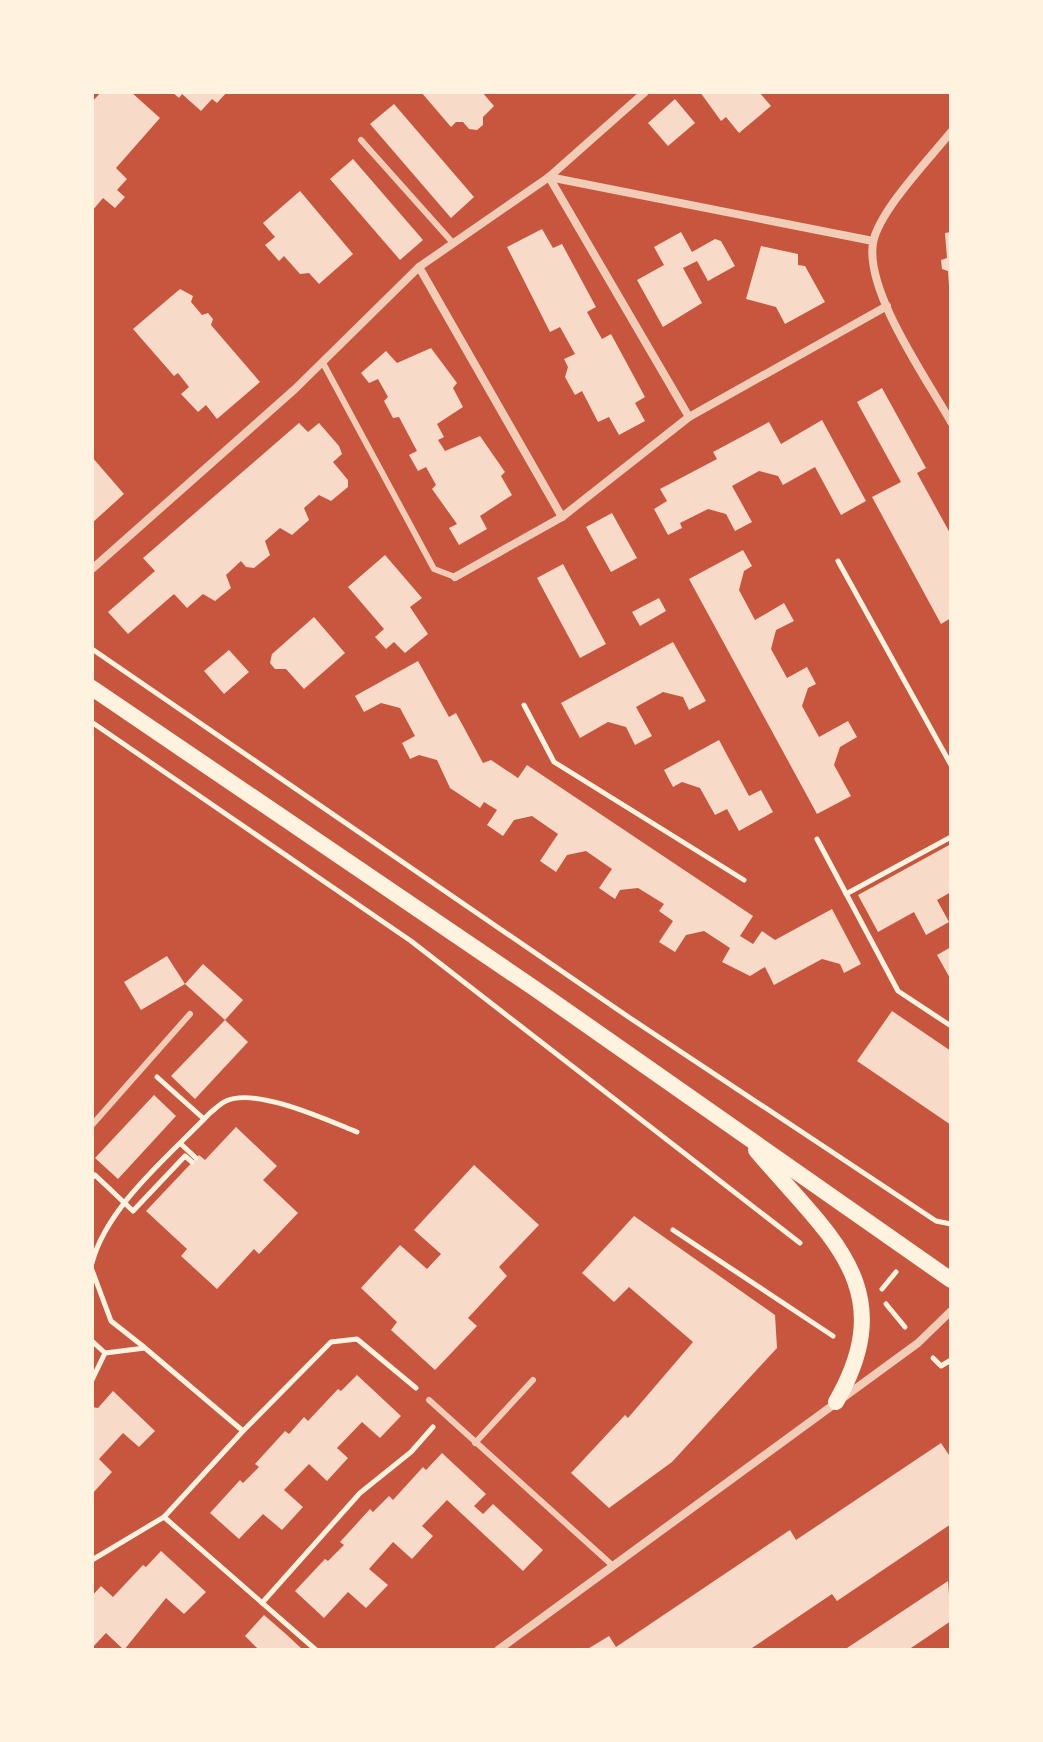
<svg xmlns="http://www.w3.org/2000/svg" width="1043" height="1742" font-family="'Nunito Sans',sans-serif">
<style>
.building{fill:#f7dbc8}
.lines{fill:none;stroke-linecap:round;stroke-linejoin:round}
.path{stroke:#fff3e0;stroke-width:5}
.service{stroke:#f1ccb7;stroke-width:6}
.minor{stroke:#f1ccb7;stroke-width:8}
.secondary{stroke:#fff3e0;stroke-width:16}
</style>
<rect width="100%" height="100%" fill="#c8553d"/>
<g class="building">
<polygon points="101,92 131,92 160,118 116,168 127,179 117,190 125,197 115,208 103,198 92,211 92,102"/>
<polygon points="172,92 227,92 217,103 212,99 201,111 182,94 179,98"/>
<polygon points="421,92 482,92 494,106 483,117 483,125 477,130 469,129 463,122 456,122 451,127"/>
<polygon points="700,92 759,92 771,106 739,133 726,117 721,121"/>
<polygon points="675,99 695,123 668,146 648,123"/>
<polygon points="394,104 474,197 451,218 370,124"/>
<polygon points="353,159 423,240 400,260 330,179"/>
<polygon points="300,191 353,254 319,284 309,273 300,274 284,256 279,261 265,245 275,237 263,223"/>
<polygon points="542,229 553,248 562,244 596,307 587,312 594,325 602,339 611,334 645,397 635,403 645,421 619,435 609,417 598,422 582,391 575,395 565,377 568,367 564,359 575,354 560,327 550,332 507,247"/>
<polygon points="681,232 692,252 715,239 721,241 735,266 708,281 697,261 683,268 702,303 663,327 637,280 664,265 654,247"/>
<polygon points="951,232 951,286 949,286 948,271 942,269 941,260 947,258 945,233"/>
<polygon points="761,246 798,254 798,265 805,266 825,302 785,324 776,307 746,299"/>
<polygon points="180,289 193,296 191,302 202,315 208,313 213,319 211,325 260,382 217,419 206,405 198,412 181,394 189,387 178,373 174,376 133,329"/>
<polygon points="431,348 457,383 453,388 463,407 437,424 444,437 438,440 445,451 480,436 505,472 501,476 512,495 480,516 487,529 459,545 449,528 457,524 432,489 436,485 426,467 418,471 409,455 417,451 399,417 393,418 384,401 388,397 378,379 369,383 361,373 386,351 397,363"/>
<polygon points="882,388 926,468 917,473 951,535 951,618 941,624 872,497 901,482 857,402"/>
<polygon points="822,420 866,501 841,515 815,467 783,485 778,476 759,471 732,486 752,522 735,531 726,514 708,509 680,523 682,528 668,535 654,509 667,501 660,489 717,459 713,452 769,422 781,444"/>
<polygon points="299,423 308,432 319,423 339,446 342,454 333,462 348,480 348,487 331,501 319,495 304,508 309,520 292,535 280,528 265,541 270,555 254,568 246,567 241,561 226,575 231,588 215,601 203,594 187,608 174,594 128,634 108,612 155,571 143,558"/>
<polygon points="92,457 124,494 92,523"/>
<polygon points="612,513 637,558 611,572 586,527"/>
<polygon points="743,550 752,566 744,571 739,590 755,620 784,603 794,621 776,630 771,649 787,678 807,667 816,684 808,688 802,706 819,737 848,721 857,737 840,747 834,765 851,796 817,814 689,579"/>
<polygon points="385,555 422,598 410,607 428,634 405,653 394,642 386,649 375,637 384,629 348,587"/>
<polygon points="563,564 606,644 580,658 537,578"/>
<polygon points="659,598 666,611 640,626 632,612"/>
<polygon points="314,617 345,653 304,689 286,669 275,669 270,663 272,654"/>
<polygon points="673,642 706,701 689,710 683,697 663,692 636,707 652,736 635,745 626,727 608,722 580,738 561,703"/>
<polygon points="229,650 249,672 224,694 204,671"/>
<polygon points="418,661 449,717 456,713 483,763 491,760 518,778 527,765 753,916 740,936 753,944 762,931 775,940 832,909 861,964 844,973 840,964 822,959 774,985 765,967 750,976 722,962 730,948 704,931 686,935 675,952 659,942 673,921 659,911 664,904 638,888 620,890 615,899 599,888 612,869 586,851 567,855 556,872 540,861 558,834 532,816 514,820 503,836 487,825 497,810 484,802 480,808 450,788 437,760 419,755 410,759 402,743 415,736 400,708 381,703 364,712 355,696"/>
<polygon points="719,740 749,796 761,790 773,812 739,831 727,809 715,815 700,788 682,782 673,787 664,770"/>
<polygon points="951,844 951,892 937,900 949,922 926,935 914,912 878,932 858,895"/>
<polygon points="951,947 951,980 937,955"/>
<polygon points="167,956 185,984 141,1010 124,982"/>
<polygon points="203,964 243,1000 225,1020 185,984"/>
<polygon points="892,1011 951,1051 951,1125 857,1061"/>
<polygon points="225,1020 248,1042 195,1099 171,1076"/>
<polygon points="154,1095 176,1116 118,1179 95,1158"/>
<polygon points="236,1127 277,1166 263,1180 298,1213 259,1254 254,1249 217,1289 181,1256 187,1249 146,1211 199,1155 205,1160"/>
<polygon points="474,1165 539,1225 499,1267 507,1276 468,1318 477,1326 435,1370 391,1330 397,1322 361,1288 400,1245 427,1269 441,1254 414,1230"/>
<polygon points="634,1216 775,1315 777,1348 672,1462 609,1508 571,1473 625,1415 628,1418 693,1342 629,1287 614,1302 582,1273"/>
<polygon points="357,1375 401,1416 380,1438 362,1422 337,1448 348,1458 327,1481 309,1464 284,1490 303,1507 282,1530 263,1514 239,1539 210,1513 240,1480 243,1483 259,1467 255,1464 285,1431 289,1434 304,1417 308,1421 338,1389 341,1391"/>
<polygon points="113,1391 155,1431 139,1447 123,1433 99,1459 112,1472 92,1494 92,1407 98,1408"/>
<polygon points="941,1443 951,1458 951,1524 837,1601 832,1594 749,1650 586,1650 609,1636 616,1647 790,1530 796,1540"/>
<polygon points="442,1453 486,1494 474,1506 483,1514 493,1504 543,1550 523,1571 447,1500 422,1526 433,1536 412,1559 393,1542 369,1569 388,1585 366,1608 348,1592 324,1618 295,1591 325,1559 328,1561 344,1545 340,1542 370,1509 373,1512 389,1496 393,1500 423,1467 426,1470"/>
<polygon points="161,1551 206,1592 184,1614 166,1598 124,1650 106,1633 92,1648 92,1596 101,1586 113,1597 143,1565 146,1567"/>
<polygon points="948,1581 951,1621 908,1650 844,1650"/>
<polygon points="264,1615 287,1635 303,1650 260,1650 256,1647 245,1636"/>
</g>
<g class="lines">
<g class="path">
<polyline points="838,561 951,765"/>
<polyline points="92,649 630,1018 936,1221 951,1224"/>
<polyline points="524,705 554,762 744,880"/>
<polyline points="93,723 411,941 800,1243"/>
<polyline points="817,839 898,991 951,1026"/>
<polyline points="846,894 951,837"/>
<polyline points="157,1077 204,1119"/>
<polyline points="181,1144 196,1158"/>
<polyline points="92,1178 95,1175 133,1211 185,1156 192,1162"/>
<polyline points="673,1230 833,1336"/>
<path d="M92,1263c15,-57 78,-108 118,-150 5,-4 11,-10 16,-12 30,-14 101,19 131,31"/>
<polyline points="92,1270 111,1321 144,1347"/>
<polyline points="882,1289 896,1272"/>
<polyline points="886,1304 905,1327"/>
<polyline points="92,1341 105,1353 145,1348 243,1431 331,1342 357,1339 416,1388"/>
<polyline points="933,1358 941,1366 951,1360"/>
<polyline points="92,1380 105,1353"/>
<polyline points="164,1517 316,1650"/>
<polyline points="92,1560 164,1517 243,1431"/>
<polyline points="262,1603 360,1493 411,1452 433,1427"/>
</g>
<g class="service">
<polyline points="361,140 453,243"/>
<polyline points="323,363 434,569 455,577"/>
<polyline points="92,1125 190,1014"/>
<polyline points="429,1400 612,1565"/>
<polyline points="475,1443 533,1380"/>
</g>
<g class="minor">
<path d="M951,132c-21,26 -73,80 -78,111 -8,49 54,136 78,179"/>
<polyline points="549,177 873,241"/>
<polyline points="549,177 689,417"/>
<polyline points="419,267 562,517"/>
<polyline points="92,569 295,389 419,267 549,177 645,92"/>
<polyline points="455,577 562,517 689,417 887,306"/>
<polyline points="498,1650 918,1343 951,1311"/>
</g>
<g class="secondary">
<polyline points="92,688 534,988 951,1280"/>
<path d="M756,1150c71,85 147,136 80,252"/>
</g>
</g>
<rect width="1043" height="1742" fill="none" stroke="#fff3e0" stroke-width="188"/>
</svg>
